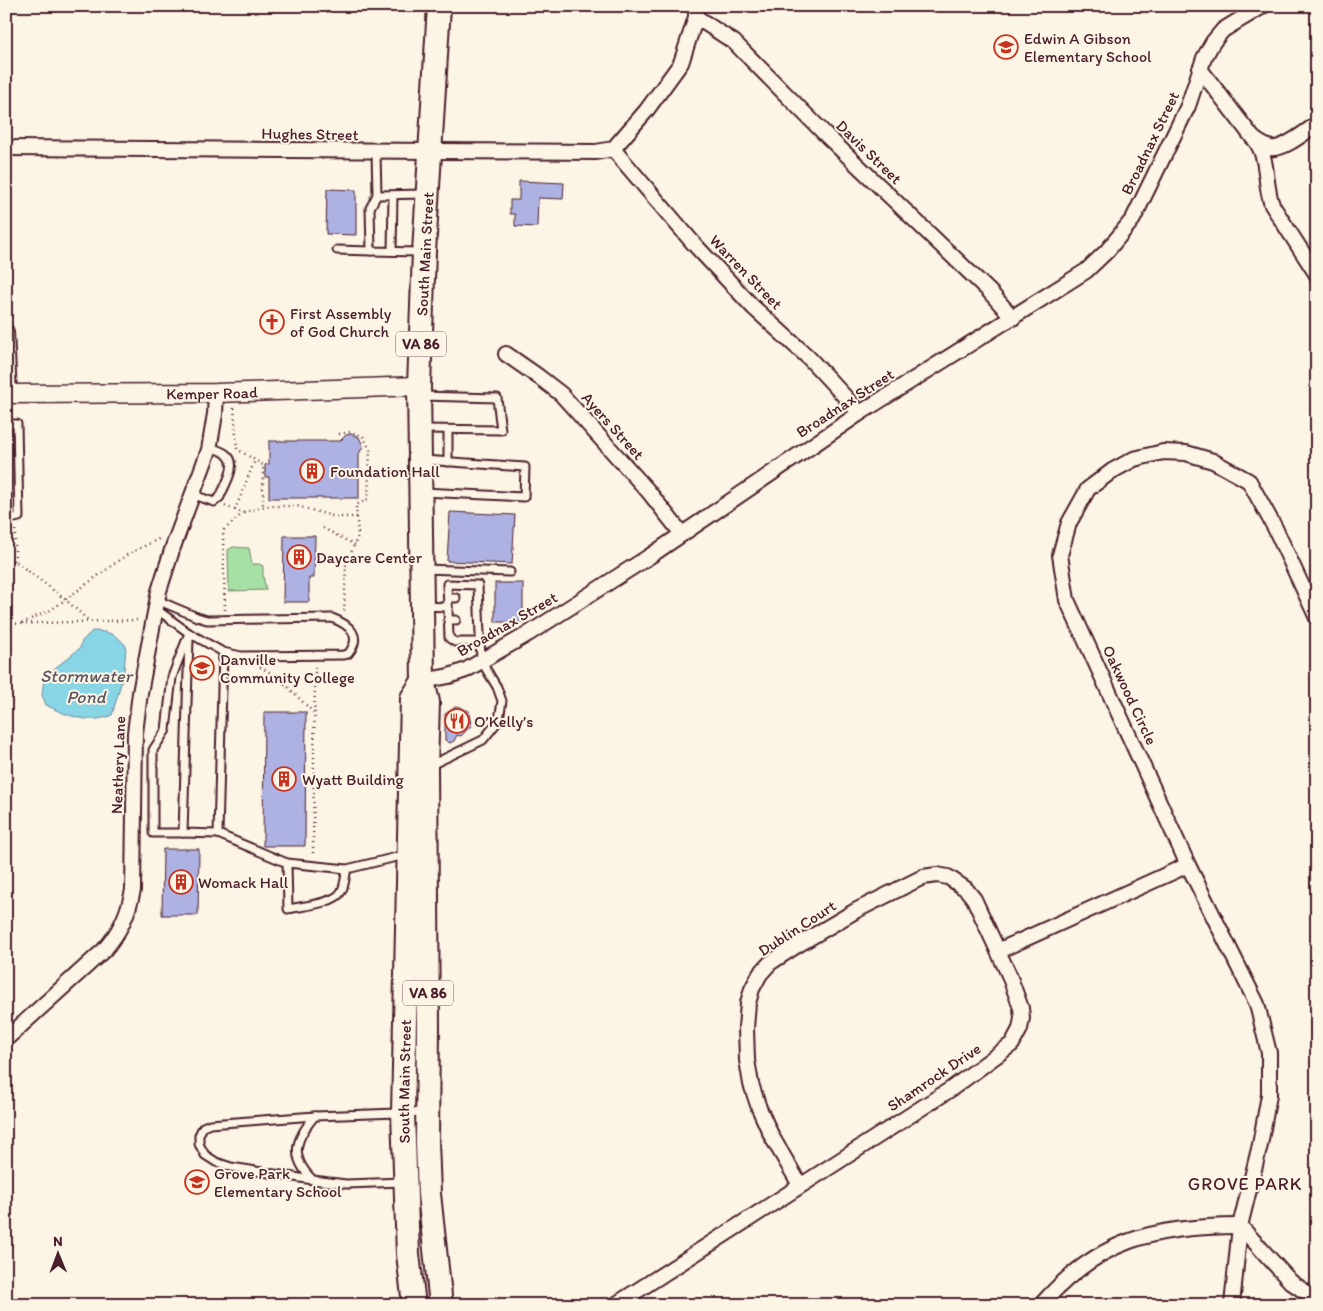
<svg xmlns="http://www.w3.org/2000/svg" width="1323" height="1311" font-family="Itim,sans-serif">
<style>
.green{fill:#a7e0a5;stroke:#788068}
.water{fill:#87d5e5;stroke:#6f8c9b}
.building{fill:#aeb2e3;stroke:#4a1f2b}
.lines{fill:none;stroke-linecap:round;stroke-linejoin:round}
.service-casing{stroke:#4a1f2b;stroke-width:11}
.minor-casing{stroke:#4a1f2b;stroke-width:18}
.tertiary-casing{stroke:#4a1f2b;stroke-width:21}
.primary-casing{stroke:#4a1f2b;stroke-width:26}
.path{stroke:#4a1f2b;stroke-width:2.5;stroke-dasharray:1 4;stroke-linecap:butt}
.service{stroke:#fcf5e5;stroke-width:7}
.minor{stroke:#fcf5e5;stroke-width:14}
.tertiary{stroke:#fcf5e5;stroke-width:18}
.primary{stroke:#fcf5e5;stroke-width:22}
.labels{text-anchor:middle;dominant-baseline:central;stroke-width:4;stroke-linejoin:round;paint-order:stroke}
.shield{fill:#fcf5e5;stroke:#7f5f63;stroke-width:1}
.shield-label{font-size:15px;font-weight:bold;fill:#4a1f2b}
.poi-label{font-size:16px;fill:#4a1f2b;stroke:#fcf5e5;text-anchor:start}
.street-label{font-size:16px;fill:#4a1f2b;stroke:#fcf5e5}
.water-label{font-size:18px;font-style:italic;fill:#5c5663;stroke:#fcf5e5}
.neighbourhood-label{font-size:18px;letter-spacing:1px;fill:#4a1f2b;stroke:#fcf5e5}
</style>
<rect width="100%" height="100%" fill="#fcf5e5"/>
<filter id="ink" filterUnits="userSpaceOnUse"><feTurbulence type="fractalNoise" baseFrequency=".02" numOctaves="2"/><feDisplacementMap in="SourceGraphic" scale="10" xChannelSelector="R" yChannelSelector="G"/><feConvolveMatrix kernelMatrix="1 2 1 2 8 2 1 2 1" color-interpolation-filters="sRGB"/></filter>
<g filter="url(#ink)">
<polygon class="green" points="233,547 249,548 252,564 259,564 263,566 263,576 266,590 229,591 228,550"/>
<path class="water" d="M92,631c15,0 25,3 34,15l-2,27 -12,42c-22,10 -45,1 -66,-10l-4,-10 2,-18 36,-29 2,-7z"/>
<g class="building">
<polygon points="519,181 564,183 563,199 538,198 537,227 515,226 515,214 510,214 510,200 519,200"/>
<polygon points="327,189 356,190 356,235 326,234"/>
<polygon points="351,434 359,437 363,446 359,454 359,498 269,498 269,477 265,477 265,465 269,464 269,441 340,441 346,435"/>
<polygon points="450,512 515,515 512,564 447,561"/>
<polygon points="6,531 8,531 6,587"/>
<polygon points="284,536 315,536 314,578 309,578 309,602 283,602"/>
<rect x="495" y="583" width="28" height="39"/>
<polygon points="457,706 469,711 471,726 461,736 457,735 454,741 450,743 445,740 445,714"/>
<polygon points="264,712 306,712 305,846 263,846"/>
<polygon points="163,849 199,849 198,915 162,915"/>
</g>
<g class="lines">
<g class="service-casing">
<g id="service">
<polyline points="376,152 377,195 370,208 371,251 420,252"/>
<polyline points="377,195 424,194"/>
<polyline points="337,250 371,251"/>
<polyline points="392,251 393,196"/>
<polyline points="421,396 497,398 501,430 422,429"/>
<polyline points="6,424 17,424 19,517 6,520"/>
<polyline points="423,460 525,467 524,497 423,492"/>
<polyline points="448,462 448,430"/>
<path d="M194,495l20,7 6,-5c4,-11 18,-31 8,-41 -4,-5 -13,-7 -18,-9"/>
<polyline points="424,569 510,572"/>
<polyline points="448,598 456,598"/>
<polyline points="424,606 448,607 447,584 478,585 481,661 497,687 502,701 499,720 483,740 431,765"/>
<polyline points="448,607 449,638 455,642 481,642"/>
<path d="M156,609l33,24 34,19 18,4 102,-1 5,-1c15,-18 2,-29 -16,-36l-125,2 -10,-3 -40,-17"/>
<polyline points="448,620 456,620"/>
<polyline points="189,639 183,833 218,834"/>
<polyline points="223,652 218,834 287,863"/>
<polyline points="183,833 153,833 153,750 166,730 172,677 189,633"/>
<path d="M347,869c-2,7 -2,17 -6,23 -7,12 -40,14 -53,17l-1,-46 60,6 58,-14"/>
<path d="M313,1180c-24,-23 -18,-41 2,-64"/>
<polyline points="403,1182 346,1184 313,1180 231,1167 216,1162 205,1155 199,1144 199,1135 203,1127 210,1124 315,1116 425,1112"/>
</g>
</g>
<g class="minor-casing">
<g id="minor">
<polyline points="696,17 734,42 828,137 989,291 1013,318"/>
<path d="M1200,69l53,69c5,4 11,8 18,10 13,2 34,-16 46,-24"/>
<path d="M1255,140c14,18 9,43 17,65l45,70"/>
<polyline points="6,148 596,152 613,149"/>
<polyline points="613,149 694,244 753,307 809,358 860,413"/>
<polyline points="613,149 646,111 681,63 696,17 696,6"/>
<polyline points="6,332 9,394"/>
<polyline points="506,354 539,377 561,394 648,491 682,534"/>
<polyline points="423,681 449,676 466,670 528,634 650,556 860,413 1086,271 1107,251 1133,219 1188,106 1204,58 1213,42 1223,30 1236,22 1263,6"/>
<polyline points="998,951 1188,865"/>
<path d="M6,1039l98,-89c16,-18 24,-36 29,-60l2,-157 5,-40 19,-102 14,-44 36,-97 6,-36 1,-21"/>
<polyline points="1240,1226 1291,1282 1317,1300"/>
<polyline points="615,1305 951,1089 1012,1044 1020,1029 1022,1018 1021,1008 1009,975 974,899 966,889 948,877 937,875 923,877 857,910 796,946 770,963 760,974 752,989 748,1003 746,1028 747,1060 751,1084 759,1108 772,1137 800,1185"/>
<path d="M1041,1305c57,-66 115,-79 199,-79"/>
<polyline points="1232,1305 1240,1226 1260,1145 1269,1095 1269,1053 1257,1004 1188,865 1067,600 1060,555 1069,523 1088,489 1112,471 1134,459 1163,452 1186,453 1213,461 1249,481 1275,528 1317,618"/>
</g>
</g>
<g class="tertiary-casing">
<g id="tertiary">
<path id="s1" d="M6,394l210,-1 203,-7"/>
</g>
</g>
<g class="primary-casing">
<g id="primary">
<polyline points="439,6 424,252 419,386 423,681 428,702 426,768 428,1027 427,1141 429,1194 441,1305"/>
<path id="s2" d="M414,1305l-6,-51 -5,-141 9,-415 11,-17"/>
</g>
</g>
<g class="path">
<polyline points="234,408 237,449 263,465 263,507"/>
<polyline points="339,434 350,432 363,436 370,450 368,499 356,505 358,536 346,565 344,613"/>
<polyline points="225,506 243,513 265,506 297,506 336,517 357,517"/>
<polyline points="235,510 255,460"/>
<polyline points="323,528 355,545"/>
<polyline points="7,561 15,561 66,600 89,621"/>
<polyline points="15,561 15,528"/>
<polyline points="225,610 223,537 224,530 243,513"/>
<polyline points="22,623 51,610 125,556 162,537"/>
<polyline points="6,624 140,620"/>
<polyline points="260,667 278,677 314,713"/>
<polyline points="313,853 315,668 313,665"/>
</g>
<use href="#service" class="service"/>
<use href="#minor" class="minor"/>
<use href="#tertiary" class="tertiary"/>
<use href="#primary" class="primary"/>
</g>
</g>
<defs>
<g id="school-ring" transform="scale(1.25)"><circle r="9.5" fill="#fcf5e5" stroke="#c8321e" stroke-width="1.5"/><path d="M0-5L7-2L0 1L-7-2ZM-4 1L0 2.5L4 1V4Q0 6-4 4Z" fill="#c8321e"/></g>
<g id="church-ring" transform="scale(1.25)"><circle r="9.5" fill="#fcf5e5" stroke="#c8321e" stroke-width="1.5"/><path d="M-1.2-6h2.4v3.5h3.3v2.4h-3.3V6h-2.4V-.1h-3.3v-2.4h3.3Z" fill="#c8321e"/></g>
<g id="building-ring" transform="scale(1.25)"><circle r="9.5" fill="#fcf5e5" stroke="#c8321e" stroke-width="1.5"/><path d="M-4-6H4V6H1V3H-1V6H-4ZM-2.5-4.3h1.7v1.8h-1.7ZM.8-4.3h1.7v1.8H.8ZM-2.5-1h1.7V.8h-1.7ZM.8-1h1.7V.8H.8Z" fill="#c8321e"/></g>
<g id="university-ring" transform="scale(1.25)"><circle r="9.5" fill="#fcf5e5" stroke="#c8321e" stroke-width="1.5"/><path d="M0-5L7-2L0 1L-7-2ZM-4 1L0 2.5L4 1V4Q0 6-4 4Z" fill="#c8321e"/></g>
<g id="restaurant-ring" transform="scale(1.25)"><circle r="9.5" fill="#fcf5e5" stroke="#c8321e" stroke-width="1.5"/><path d="M-5-6h1v4h1v-4h1v4h1v-4h1v5L-1.5 .5V6h-2V.5L-5-1ZM5-6V6H3V1.5H1.5Q1.5-4 5-6Z" fill="#c8321e"/></g>
</defs>
<g fill-rule="evenodd">
<use href="#school-ring" x="1006" y="47"/>
<use href="#church-ring" x="272" y="322"/>
<use href="#building-ring" x="312" y="471"/>
<use href="#building-ring" x="299" y="557"/>
<use href="#university-ring" x="202" y="668"/>
<use href="#restaurant-ring" x="457" y="721"/>
<use href="#building-ring" x="284" y="779"/>
<use href="#building-ring" x="181" y="882"/>
<use href="#school-ring" x="197" y="1182"/>
</g>
<g class="labels">
<g class="shield">
<rect x="396" y="331.5" width="50" height="25" rx="4"/>
<rect x="403" y="980.5" width="50" height="25" rx="4"/>
</g>
<g class="shield-label">
<text x="421" y="344">VA 86</text>
<text x="428" y="993">VA 86</text>
</g>
<g class="poi-label">
<text x="1024" y="38">Edwin A Gibson<tspan x="1024" dy="18">Elementary School</tspan></text>
<text x="290" y="313">First Assembly<tspan x="290" dy="18">of God Church</tspan></text>
<text x="330" y="471">Foundation Hall</text>
<text x="316" y="557">Daycare Center</text>
<text x="220" y="659">Danville<tspan x="220" dy="18">Community College</tspan></text>
<text x="474" y="721">O’Kelly’s</text>
<text x="302" y="779">Wyatt Building</text>
<text x="198" y="882">Womack Hall</text>
<text x="214" y="1173">Grove Park<tspan x="214" dy="18">Elementary School</tspan></text>
</g>
<g class="street-label">
<text transform="translate(310 134) rotate(1)">Hughes Street</text>
<text transform="translate(1150 143) rotate(-64)">Broadnax Street</text>
<text transform="translate(869 152) rotate(44)">Davis Street</text>
<text transform="translate(425 254) rotate(-87)">South Main Street</text>
<text transform="translate(746 272) rotate(46)">Warren Street</text>
<text stroke="none"><textPath href="#s1" startOffset="206">Kemper Road</textPath></text>
<text transform="translate(845 403) rotate(-33)">Broadnax Street</text>
<text transform="translate(613 426) rotate(48)">Ayers Street</text>
<text transform="translate(507 624) rotate(-30)">Broadnax Street</text>
<text transform="translate(1130 695) rotate(65)">Oakwood Circle</text>
<text transform="translate(118 765) rotate(-88)">Neathery Lane</text>
<text transform="translate(797 928) rotate(-33)">Dublin Court</text>
<text transform="translate(934 1077) rotate(-34)">Shamrock Drive</text>
<text stroke="none"><textPath href="#s2" startOffset="224">South Main Street</textPath></text>
</g>
<g class="water-label">
<text x="86" y="676">Stormwater<tspan x="86" dy="21">Pond</tspan></text>
</g>
<g class="neighbourhood-label">
<text x="1245" y="1184">GROVE PARK</text>
</g>
</g>
<rect width="1323" height="1311" fill="none" stroke="#fcf5e5" stroke-width="25"/>
<rect x="12" y="12" width="1298" height="1286" fill="none" stroke="#4a1f2b" stroke-width="2" filter="url(#ink)"/>
<g transform="translate(58 1254) rotate(359)" stroke="#fcf5e5" stroke-width="4" paint-order="stroke">
<path d="M0-4L9 19L0 12L-9 19Z" fill="#4a1f2b"/>
<text y="-8" font-size="14" font-weight="bold" text-anchor="middle" fill="#4a1f2b">N</text>
</g>
</svg>
